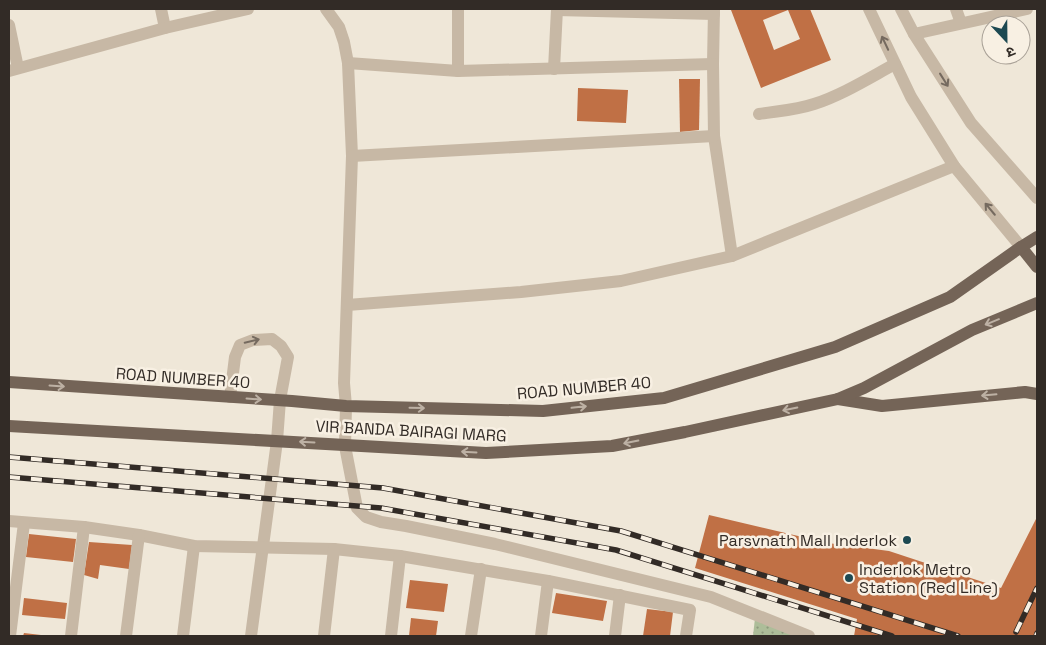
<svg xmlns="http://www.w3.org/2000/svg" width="1046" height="645" font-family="'Space Grotesk','Noto Sans Devanagari',sans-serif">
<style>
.green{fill:url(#green-dots)}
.building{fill:#c07045;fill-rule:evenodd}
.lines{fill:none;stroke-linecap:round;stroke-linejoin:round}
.minor{stroke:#c7b8a5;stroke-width:12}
.major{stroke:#746457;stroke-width:12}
.rail-casing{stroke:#322b26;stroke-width:5.5}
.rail{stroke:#f8f0e3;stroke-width:4;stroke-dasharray:11;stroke-linecap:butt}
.oneway{stroke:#756a5f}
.oneway2{stroke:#bdb1a4}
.poi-dot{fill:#1d4952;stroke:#f8f0e3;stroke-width:2}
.labels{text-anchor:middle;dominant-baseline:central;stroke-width:5;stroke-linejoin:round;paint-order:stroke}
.street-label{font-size:16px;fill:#322b26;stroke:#f8f0e3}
.poi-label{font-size:16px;fill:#322b26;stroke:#f8f0e3;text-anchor:end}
</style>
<defs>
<pattern id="green-dots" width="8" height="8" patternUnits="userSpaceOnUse" patternTransform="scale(1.25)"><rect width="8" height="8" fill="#adbd99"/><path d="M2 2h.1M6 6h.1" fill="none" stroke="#8d9a7d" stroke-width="1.8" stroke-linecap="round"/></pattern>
</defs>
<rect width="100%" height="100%" fill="#efe7d8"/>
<polygon class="green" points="755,618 802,636 753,636"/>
<g class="building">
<path d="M735,9h75l21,51 -70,28 -30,-78zM788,10l12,29 -26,11 -11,-30z"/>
<polygon points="679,79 700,79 699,130 680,132"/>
<polygon points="578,88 628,90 626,123 577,121"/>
<polygon points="709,515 828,543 889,551 1001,588 1037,517 1037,636 854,636 857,619 695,568"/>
<polygon points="29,534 76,539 73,562 26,557"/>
<polygon points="89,542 132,545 129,569 100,565 98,579 84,575"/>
<polygon points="410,580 448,584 444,612 406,608"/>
<polygon points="556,593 607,601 603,621 552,613"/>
<polygon points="24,598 67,603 65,619 22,615"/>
<polygon points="647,609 673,612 670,636 643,636"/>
<polygon points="411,618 438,621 436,636 409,636"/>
<polygon points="24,633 41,635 41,636 23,636"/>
</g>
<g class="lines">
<g class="minor">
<polyline points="161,9 165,28"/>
<polyline points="326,9 339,27 344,42 348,63 352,156 344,383 346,406 345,446 357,508 366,517 381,522 406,526 495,544 711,597 809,636"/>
<polyline points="458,9 458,71"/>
<polyline points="714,9 713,64 714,136 732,256"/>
<polyline points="869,9 911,97 954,166 1021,247"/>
<polyline points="901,9 914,34 971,123 1037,198"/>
<polyline points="956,9 961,23"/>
<polyline points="557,10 714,14"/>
<polyline points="9,25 18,68"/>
<polyline points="914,34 1027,9"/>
<polyline points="348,63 458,71 713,64"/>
<polyline points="554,69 557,9"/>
<polyline points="9,71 165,28 248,9"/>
<path d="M759,114c18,-3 37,-4 55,-10 28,-9 55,-26 81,-40"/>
<polyline points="352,156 714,136"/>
<polyline points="347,305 521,292 621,281 732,256 954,166"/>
<polyline points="230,397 235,357 240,345 253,340 272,339 281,346 288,357 280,400 277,441 251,636"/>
<polyline points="9,521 84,527 139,535 194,546 334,549 400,556 548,581 690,610 686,636"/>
<polyline points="10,636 24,523"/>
<polyline points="71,636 84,527"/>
<polyline points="126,636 139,535"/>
<polyline points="183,636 194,546"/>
<polyline points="324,636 334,549"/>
<polyline points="391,636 400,556"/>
<polyline points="471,636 481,569"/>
<polyline points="541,636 548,581"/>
<polyline points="615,636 620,595"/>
</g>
<g class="major">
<polyline points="1021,247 1037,267"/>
<polyline points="9,382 292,401 346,406 543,411 664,398 835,347 950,297 1021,247 1037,237"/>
<polyline points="838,399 882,406 1025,392 1037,394"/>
<polyline points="9,426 486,453 612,446 685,432 838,399 864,388 972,330 1037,303"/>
</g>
<g class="rail-casing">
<g id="rail">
<polyline points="9,457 383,488 621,531 958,636"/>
<polyline points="9,477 381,508 616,550 892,636"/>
<polyline points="1016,632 1037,588"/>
<polyline points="1036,636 1037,633"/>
</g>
</g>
<use href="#rail" class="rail"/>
</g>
<defs><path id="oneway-shaft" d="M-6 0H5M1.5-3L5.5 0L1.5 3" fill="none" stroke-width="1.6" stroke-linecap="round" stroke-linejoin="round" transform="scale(1.25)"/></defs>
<g class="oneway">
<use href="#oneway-shaft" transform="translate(885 43) rotate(-115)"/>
<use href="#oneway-shaft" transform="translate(944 80) rotate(58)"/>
<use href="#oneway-shaft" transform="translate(990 209) rotate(-130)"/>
<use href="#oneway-shaft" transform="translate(252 341) rotate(-14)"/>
</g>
<g class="oneway2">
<use href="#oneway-shaft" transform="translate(992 322) rotate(158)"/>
<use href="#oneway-shaft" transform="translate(57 386) rotate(4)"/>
<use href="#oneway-shaft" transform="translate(989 395) rotate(175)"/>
<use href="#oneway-shaft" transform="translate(254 399) rotate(4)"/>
<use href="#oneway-shaft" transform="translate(579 407) rotate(-6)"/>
<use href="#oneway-shaft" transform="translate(417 408) rotate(1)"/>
<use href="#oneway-shaft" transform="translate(790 409) rotate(168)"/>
<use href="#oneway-shaft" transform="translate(307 442) rotate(-177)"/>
<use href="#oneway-shaft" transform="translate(631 442) rotate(169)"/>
<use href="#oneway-shaft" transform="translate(469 452) rotate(-177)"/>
</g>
<g class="poi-dot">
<circle cx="907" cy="540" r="5"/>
<circle cx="849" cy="578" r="5"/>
</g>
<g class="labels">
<g class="street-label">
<text transform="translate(183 378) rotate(4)">ROAD NUMBER 40</text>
<text transform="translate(584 388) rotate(-5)">ROAD NUMBER 40</text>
<text transform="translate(411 431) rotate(3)">VIR BANDA BAIRAGI MARG</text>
</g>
<g class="poi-label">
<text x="897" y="540">Parsvnath Mall Inderlok</text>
<text x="859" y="569" text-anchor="start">Inderlok Metro<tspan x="859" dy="18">Station (Red Line)</tspan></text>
</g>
</g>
<rect width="1046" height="645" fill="none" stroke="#322b26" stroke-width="20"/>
<g transform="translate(1006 40) rotate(158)"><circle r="24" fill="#f8f0e3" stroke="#a9a197"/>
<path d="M0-4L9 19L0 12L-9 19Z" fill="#1d4952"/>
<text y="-8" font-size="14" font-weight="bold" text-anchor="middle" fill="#322b26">उ</text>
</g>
</svg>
